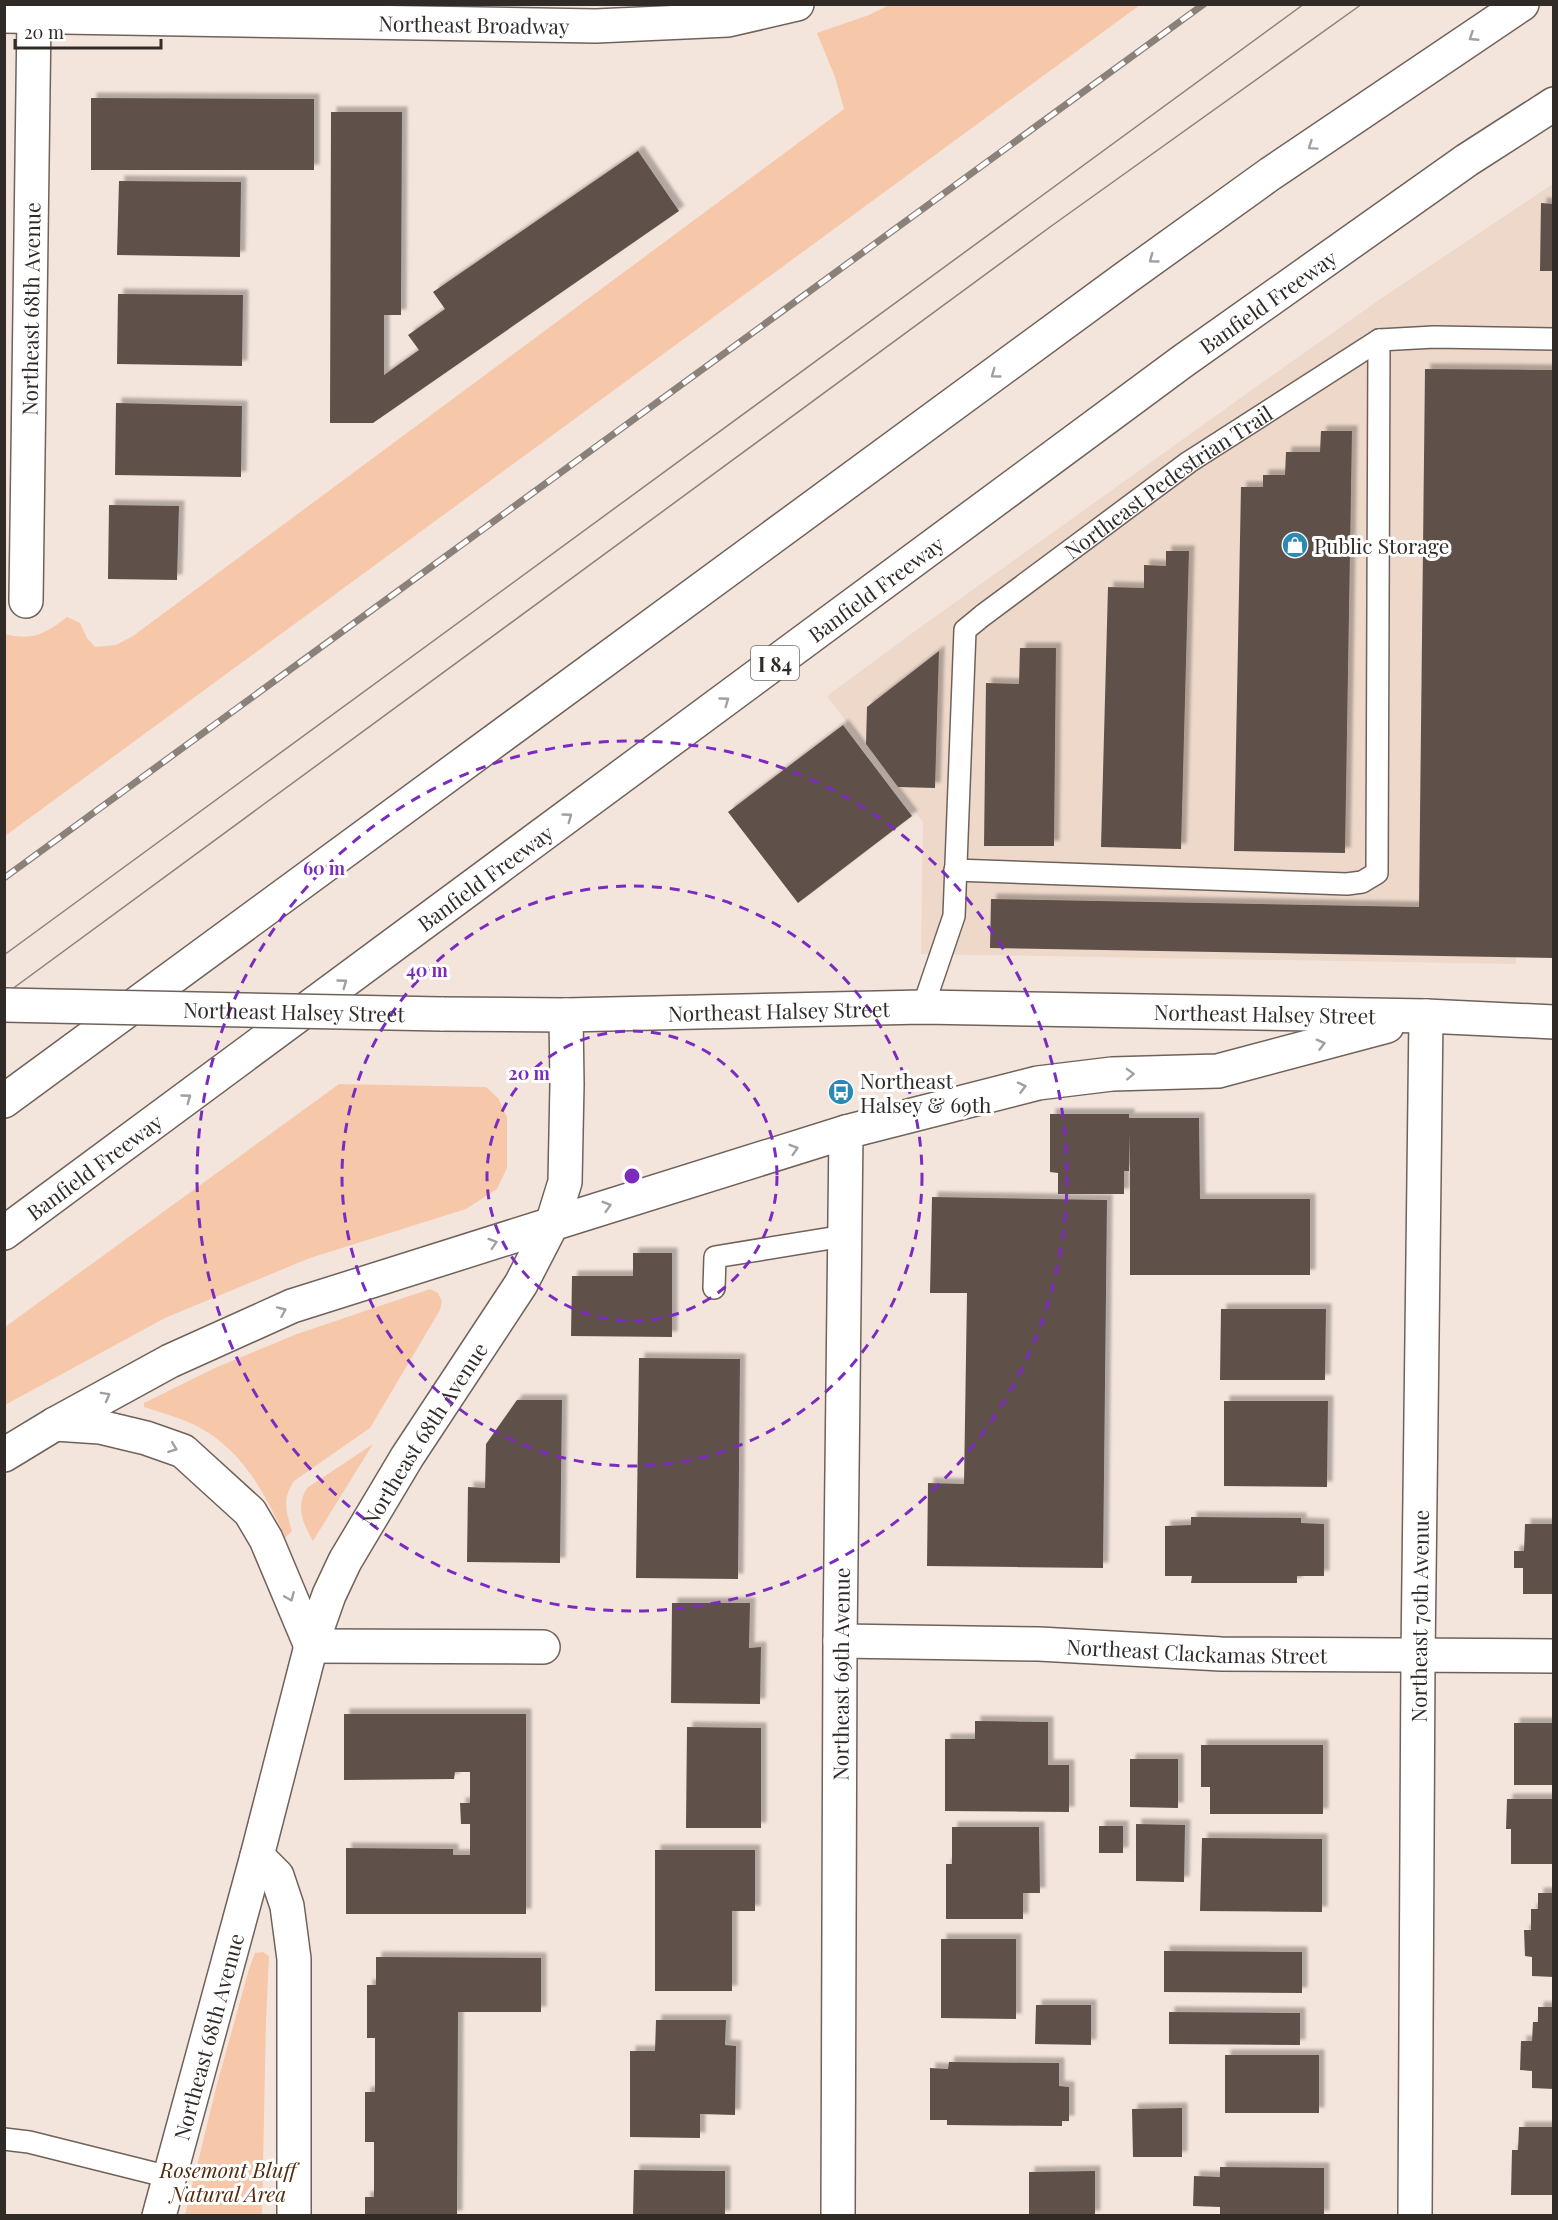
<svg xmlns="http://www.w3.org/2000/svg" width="1558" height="2220" font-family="'Playfair Display',serif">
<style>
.built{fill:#edd8ca}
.green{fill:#f7c7aa}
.building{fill:#5e514a;filter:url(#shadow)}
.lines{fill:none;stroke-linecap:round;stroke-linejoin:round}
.service-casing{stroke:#6f625b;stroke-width:24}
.minor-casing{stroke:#6f625b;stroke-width:36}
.tertiary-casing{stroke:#6f625b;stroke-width:36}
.secondary-casing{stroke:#6f625b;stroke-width:36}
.motorway-casing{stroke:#6f625b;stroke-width:36}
.service{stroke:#fff;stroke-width:21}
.minor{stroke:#fff;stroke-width:33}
.tertiary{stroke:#fff;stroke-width:33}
.secondary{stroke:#fff;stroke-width:33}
.motorway{stroke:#fff;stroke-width:33}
.tram{stroke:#8b817b;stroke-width:1.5}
.rail-casing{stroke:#8b817b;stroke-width:7}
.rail{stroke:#fff;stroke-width:4.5;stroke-dasharray:14;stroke-linecap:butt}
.secondary-bridge-casing{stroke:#6f625b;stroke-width:36;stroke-linecap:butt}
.secondary-bridge{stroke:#fff;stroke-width:33}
.oneway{stroke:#a2a09e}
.ring{fill:none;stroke:#7b2cbf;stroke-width:3;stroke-dasharray:10 8}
.labels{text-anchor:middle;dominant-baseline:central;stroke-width:6;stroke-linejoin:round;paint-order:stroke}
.shield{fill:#fff;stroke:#6f6b68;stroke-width:1.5}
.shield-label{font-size:20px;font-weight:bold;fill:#312b28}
.street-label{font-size:21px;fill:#312b28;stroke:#fff}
.poi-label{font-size:21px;fill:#312b28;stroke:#fff;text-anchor:start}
.park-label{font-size:21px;font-style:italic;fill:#542b0d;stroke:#fff}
.centre{fill:#7b2cbf;stroke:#fff;stroke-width:3}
.ring-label{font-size:18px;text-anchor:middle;font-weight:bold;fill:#7b2cbf;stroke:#fff;stroke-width:6;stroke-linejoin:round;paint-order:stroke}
</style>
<defs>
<filter id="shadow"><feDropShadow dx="5.5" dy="-5.5" stdDeviation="1.5" flood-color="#0004"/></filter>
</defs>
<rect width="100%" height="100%" fill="#f4e5dc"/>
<polygon class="built" points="1553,184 1554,838 1517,839 1516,964 921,954 923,822 827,696 911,634 1267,379 1379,300"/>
<g class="green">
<path d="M889,5h251l-1135,831v-202c28,7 40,0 62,-17l13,6 7,15 8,9 21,-2 17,-9 711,-527 -9,-32 -18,-44 52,-18z"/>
<polygon points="339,1084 486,1087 498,1098 507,1117 507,1168 497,1189 466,1209 310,1258 165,1318 5,1405 5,1327"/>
<path d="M430,1289l8,4 4,8 -2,9 -70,118 -76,53c-12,18 -8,30 -2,50l-7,7c-21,-48 -46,-94 -97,-116 -14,-6 -29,-10 -44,-15v-4l73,-36 80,-33z"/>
<path d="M373,1444l-60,97c-10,-18 -18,-34 -6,-53z"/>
<polygon points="263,1952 269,1956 266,2020 262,2215 185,2215 216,2088 249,1969 255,1953"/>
</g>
<g class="building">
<polygon points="91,98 314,99 314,170 91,170"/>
<polygon points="331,112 402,112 401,315 384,315 384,375 419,350 408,335 445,309 433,292 638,151 679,211 373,423 330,423"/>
<polygon points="119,181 241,182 240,257 117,255"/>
<polygon points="1541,203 1554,204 1554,271 1540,271"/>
<polygon points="118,294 243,295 242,366 117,364"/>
<polygon points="1425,369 1554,370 1554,958 990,948 991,899 1419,907"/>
<polygon points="116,403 242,406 241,477 115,475"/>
<polygon points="1321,431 1352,431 1345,853 1234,851 1241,487 1263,487 1263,475 1285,475 1286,452 1320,452"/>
<polygon points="109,505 179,506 177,580 108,579"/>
<polygon points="1166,551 1189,551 1181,849 1101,847 1108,587 1144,588 1144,565 1166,566"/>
<polygon points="1020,648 1056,648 1054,846 984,846 986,683 1019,684"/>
<polygon points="939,651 935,788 898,787 866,744 867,707"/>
<polygon points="843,725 912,816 798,903 728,812"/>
<polygon points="1050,1114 1129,1114 1129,1118 1199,1118 1200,1199 1310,1199 1310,1275 1130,1275 1130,1133 1129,1171 1124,1171 1124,1194 1058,1194 1058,1173 1050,1172"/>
<polygon points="932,1197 1107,1200 1103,1568 927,1566 928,1483 964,1484 967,1293 930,1293"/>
<polygon points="633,1253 672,1253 672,1337 571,1336 572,1276 633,1276"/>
<polygon points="1221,1309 1326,1309 1325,1380 1220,1380"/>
<polygon points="639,1358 740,1359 738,1579 636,1578"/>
<polygon points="517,1400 562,1400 560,1563 467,1562 468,1487 485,1488 486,1444"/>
<polygon points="1224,1401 1328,1401 1327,1487 1224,1486"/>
<polygon points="1191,1517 1301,1518 1301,1523 1324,1524 1324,1576 1297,1576 1297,1583 1191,1583 1192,1576 1165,1576 1165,1526 1191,1525"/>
<polygon points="1525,1524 1554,1524 1554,1594 1523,1594 1523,1568 1514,1568 1514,1551 1524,1551"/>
<polygon points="672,1603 750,1603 749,1648 761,1647 760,1704 671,1703"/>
<polygon points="344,1714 526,1714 526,1914 346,1914 346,1848 453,1849 453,1855 470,1855 470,1824 461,1824 460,1803 470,1803 470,1772 455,1772 454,1779 344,1780"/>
<polygon points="975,1721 1048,1722 1048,1765 1069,1765 1069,1812 945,1811 945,1739 975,1739"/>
<rect x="1514" y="1723" width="40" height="62"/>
<polygon points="687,1727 761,1728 761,1828 686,1828"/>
<polygon points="1201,1745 1323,1745 1323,1814 1210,1814 1210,1787 1201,1787"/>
<polygon points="1130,1759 1178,1759 1178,1808 1130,1807"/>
<polygon points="1507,1799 1554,1799 1554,1864 1511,1864 1511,1829 1506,1829"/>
<polygon points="1136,1824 1185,1825 1184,1882 1136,1881"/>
<rect x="1099" y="1826" width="24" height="27"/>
<polygon points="952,1827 1039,1827 1040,1893 1023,1893 1023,1919 946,1919 946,1864 952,1864"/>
<polygon points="1202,1838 1322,1839 1322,1912 1200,1911"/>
<polygon points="655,1850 755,1850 755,1911 732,1911 732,1991 655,1991"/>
<polygon points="1538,1893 1554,1893 1554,1977 1532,1976 1532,1957 1525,1956 1524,1930 1531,1930 1531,1909 1538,1909"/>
<polygon points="941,1939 1016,1939 1016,2019 941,2018"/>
<polygon points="1164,1951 1302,1952 1302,1993 1164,1992"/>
<polygon points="376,1957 541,1958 541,2012 458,2012 457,2216 365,2216 365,2197 374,2197 374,2142 365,2142 365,2092 375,2092 375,2038 367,2038 367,1985 376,1985"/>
<polygon points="1036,2005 1091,2005 1091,2045 1035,2044"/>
<polygon points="1538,2007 1554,2007 1554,2089 1532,2088 1532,2071 1520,2070 1521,2041 1532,2041 1533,2022 1538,2022"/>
<polygon points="1169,2012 1300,2013 1300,2045 1169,2044"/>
<polygon points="656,2020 726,2020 725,2045 736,2046 735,2115 700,2114 700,2138 630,2137 630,2051 655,2051"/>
<rect x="1225" y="2055" width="94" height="58"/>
<polygon points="949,2062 1059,2063 1059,2086 1069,2087 1069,2121 1062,2121 1062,2126 947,2125 947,2120 930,2120 930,2068 948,2069"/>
<polygon points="1182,2108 1182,2157 1133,2157 1132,2109"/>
<polygon points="1519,2127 1554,2127 1554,2195 1511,2195 1512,2150 1518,2150"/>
<polygon points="1220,2167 1324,2168 1324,2216 1220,2216 1220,2207 1193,2206 1194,2176 1220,2177"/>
<polygon points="634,2170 725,2171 725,2216 633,2216"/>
<polygon points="1095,2171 1095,2216 1029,2216 1029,2172"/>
</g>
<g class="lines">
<g class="service-casing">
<g id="service">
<polyline points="955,870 1347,884 1362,882 1377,873 1379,340"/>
<path id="s1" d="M923,1007l31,-91 11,-286 17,-14 207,-154 190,-122 55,-3 120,2"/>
<polyline points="714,1288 715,1257 844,1236"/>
<polyline points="4,2139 29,2142 169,2177"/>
</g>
</g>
<g class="minor-casing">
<g id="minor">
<path id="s2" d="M4,16l592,10 132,-6 69,-16"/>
<path id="s3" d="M26,601l8,-584"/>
<path id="s4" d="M840,1641l199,3 182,10 333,2"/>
<polyline points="311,1646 543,1647"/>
<polyline points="257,1856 277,1876 287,1906 294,1959 294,2216"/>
<path id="s5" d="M838,2216l2,-575 6,-509"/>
<path id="s6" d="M1415,2216l3,-560 8,-640"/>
</g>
</g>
<g class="tertiary-casing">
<g id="tertiary">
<path id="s7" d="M159,2216l98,-360 54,-210 18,-51 16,-34 62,-104 114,-173 31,-60 13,-42 2,-98 -1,-69"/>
</g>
</g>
<g class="secondary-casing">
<g id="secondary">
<path id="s8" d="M441,1014l125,1 357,-8 503,9 128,6"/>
<polyline points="552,1224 846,1132 1038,1083 1112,1074 1218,1071 1387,1026"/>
</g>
</g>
<g class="motorway-casing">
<g id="motorway">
<polyline points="4,1101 1124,279 1270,174 1522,4"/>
<path id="s9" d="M4,1233l1179,-872 284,-201 87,-56"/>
<polyline points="55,1424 100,1427 146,1438 183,1451 250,1512 266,1539 311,1646"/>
<polyline points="4,1455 55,1424 170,1361 292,1306 552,1224"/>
</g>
</g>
<use href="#service" class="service"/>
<use href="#minor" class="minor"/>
<use href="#tertiary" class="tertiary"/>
<use href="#secondary" class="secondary"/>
<use href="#motorway" class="motorway"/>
<g class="tram">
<polyline points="4,955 1304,4"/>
<polyline points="4,995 1050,227 1362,4"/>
</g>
<g class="rail-casing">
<polyline id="rail" points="4,878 1204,4"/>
</g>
<use href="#rail" class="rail"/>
<g class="secondary-bridge-casing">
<g id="secondary-bridge">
<path id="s10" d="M4,1005l437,9"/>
</g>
</g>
<use href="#secondary-bridge" class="secondary-bridge"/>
</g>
<defs><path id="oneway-chevron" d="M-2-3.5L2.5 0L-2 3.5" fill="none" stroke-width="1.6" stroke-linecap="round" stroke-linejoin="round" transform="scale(1.5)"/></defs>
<g class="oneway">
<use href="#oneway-chevron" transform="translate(1473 37) rotate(147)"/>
<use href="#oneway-chevron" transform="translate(1312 146) rotate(146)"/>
<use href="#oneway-chevron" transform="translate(1153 259) rotate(144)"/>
<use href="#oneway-chevron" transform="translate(995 374) rotate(144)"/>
<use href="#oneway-chevron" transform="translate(725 701) rotate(-36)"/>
<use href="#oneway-chevron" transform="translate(568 817) rotate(-36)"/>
<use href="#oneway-chevron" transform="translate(343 983) rotate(-36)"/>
<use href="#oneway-chevron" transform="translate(1321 1044) rotate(-15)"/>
<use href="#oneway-chevron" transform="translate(1130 1074) rotate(-2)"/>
<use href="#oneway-chevron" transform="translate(1022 1087) rotate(-14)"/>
<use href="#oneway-chevron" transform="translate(187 1098) rotate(-36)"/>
<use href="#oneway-chevron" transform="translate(794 1149) rotate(-17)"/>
<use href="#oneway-chevron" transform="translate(607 1206) rotate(-17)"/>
<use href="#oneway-chevron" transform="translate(493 1243) rotate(-18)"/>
<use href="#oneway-chevron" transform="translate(282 1311) rotate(-24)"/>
<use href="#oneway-chevron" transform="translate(106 1396) rotate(-29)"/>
<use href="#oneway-chevron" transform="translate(173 1448) rotate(21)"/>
<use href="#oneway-chevron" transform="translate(290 1597) rotate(67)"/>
</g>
<g class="ring">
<circle cx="632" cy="1176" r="145"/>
<circle cx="632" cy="1176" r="290"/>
<circle cx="632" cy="1176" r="435"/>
</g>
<defs>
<g id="shop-disc" transform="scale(1.35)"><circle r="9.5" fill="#2b89b5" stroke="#fff"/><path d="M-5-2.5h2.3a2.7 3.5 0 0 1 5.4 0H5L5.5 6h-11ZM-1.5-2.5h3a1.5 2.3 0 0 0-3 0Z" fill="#fff"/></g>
<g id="bus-disc" transform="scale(1.35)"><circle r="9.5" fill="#2b89b5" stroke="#fff"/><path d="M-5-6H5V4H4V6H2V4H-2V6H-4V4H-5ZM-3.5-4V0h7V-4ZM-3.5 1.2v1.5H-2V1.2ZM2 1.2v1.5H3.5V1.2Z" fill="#fff"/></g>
</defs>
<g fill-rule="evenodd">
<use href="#shop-disc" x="1295" y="545"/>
<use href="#bus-disc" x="841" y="1092"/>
</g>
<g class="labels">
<rect class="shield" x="751" y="646" width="48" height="34" rx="4.5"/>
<g class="shield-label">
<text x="775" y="663">I 84</text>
</g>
<g class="street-label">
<text stroke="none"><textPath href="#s2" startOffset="470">Northeast Broadway</textPath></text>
<text stroke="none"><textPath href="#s9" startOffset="1570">Banfield Freeway</textPath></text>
<text stroke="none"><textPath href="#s3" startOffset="292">Northeast 68th Avenue</textPath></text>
<text stroke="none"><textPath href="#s1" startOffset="634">Northeast Pedestrian Trail</textPath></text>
<text stroke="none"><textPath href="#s9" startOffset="1084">Banfield Freeway</textPath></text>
<text stroke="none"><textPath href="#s9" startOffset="598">Banfield Freeway</textPath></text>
<text stroke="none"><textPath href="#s10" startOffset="290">Northeast Halsey Street</textPath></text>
<text stroke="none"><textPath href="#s8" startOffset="338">Northeast Halsey Street</textPath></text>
<text stroke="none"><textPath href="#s8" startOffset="824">Northeast Halsey Street</textPath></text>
<text stroke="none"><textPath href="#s9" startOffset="112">Banfield Freeway</textPath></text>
<text stroke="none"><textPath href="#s7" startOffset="831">Northeast 68th Avenue</textPath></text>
<text stroke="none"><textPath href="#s6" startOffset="600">Northeast 70th Avenue</textPath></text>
<text stroke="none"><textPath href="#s4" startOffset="357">Northeast Clackamas Street</textPath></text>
<text stroke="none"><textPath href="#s5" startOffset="542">Northeast 69th Avenue</textPath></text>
<text stroke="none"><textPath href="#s7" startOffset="186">Northeast 68th Avenue</textPath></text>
</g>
<g class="poi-label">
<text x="1314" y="545">Public Storage</text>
<text x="860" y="1080">Northeast<tspan x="860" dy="24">Halsey &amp; 69th</tspan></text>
</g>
<g class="park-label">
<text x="228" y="2169">Rosemont Bluff<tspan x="228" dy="24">Natural Area</tspan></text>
</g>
</g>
<circle cx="632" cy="1176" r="9" class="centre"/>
<g class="ring-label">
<text x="324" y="875">60 m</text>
<text x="427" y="977">40 m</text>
<text x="529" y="1080">20 m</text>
</g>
<rect width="1558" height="2220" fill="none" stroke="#312b28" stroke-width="12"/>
<path d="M15 39v9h146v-9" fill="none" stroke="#312b28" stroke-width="3"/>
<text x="24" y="39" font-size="18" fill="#312b28" stroke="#ffffff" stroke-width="4.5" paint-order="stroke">20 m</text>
</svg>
